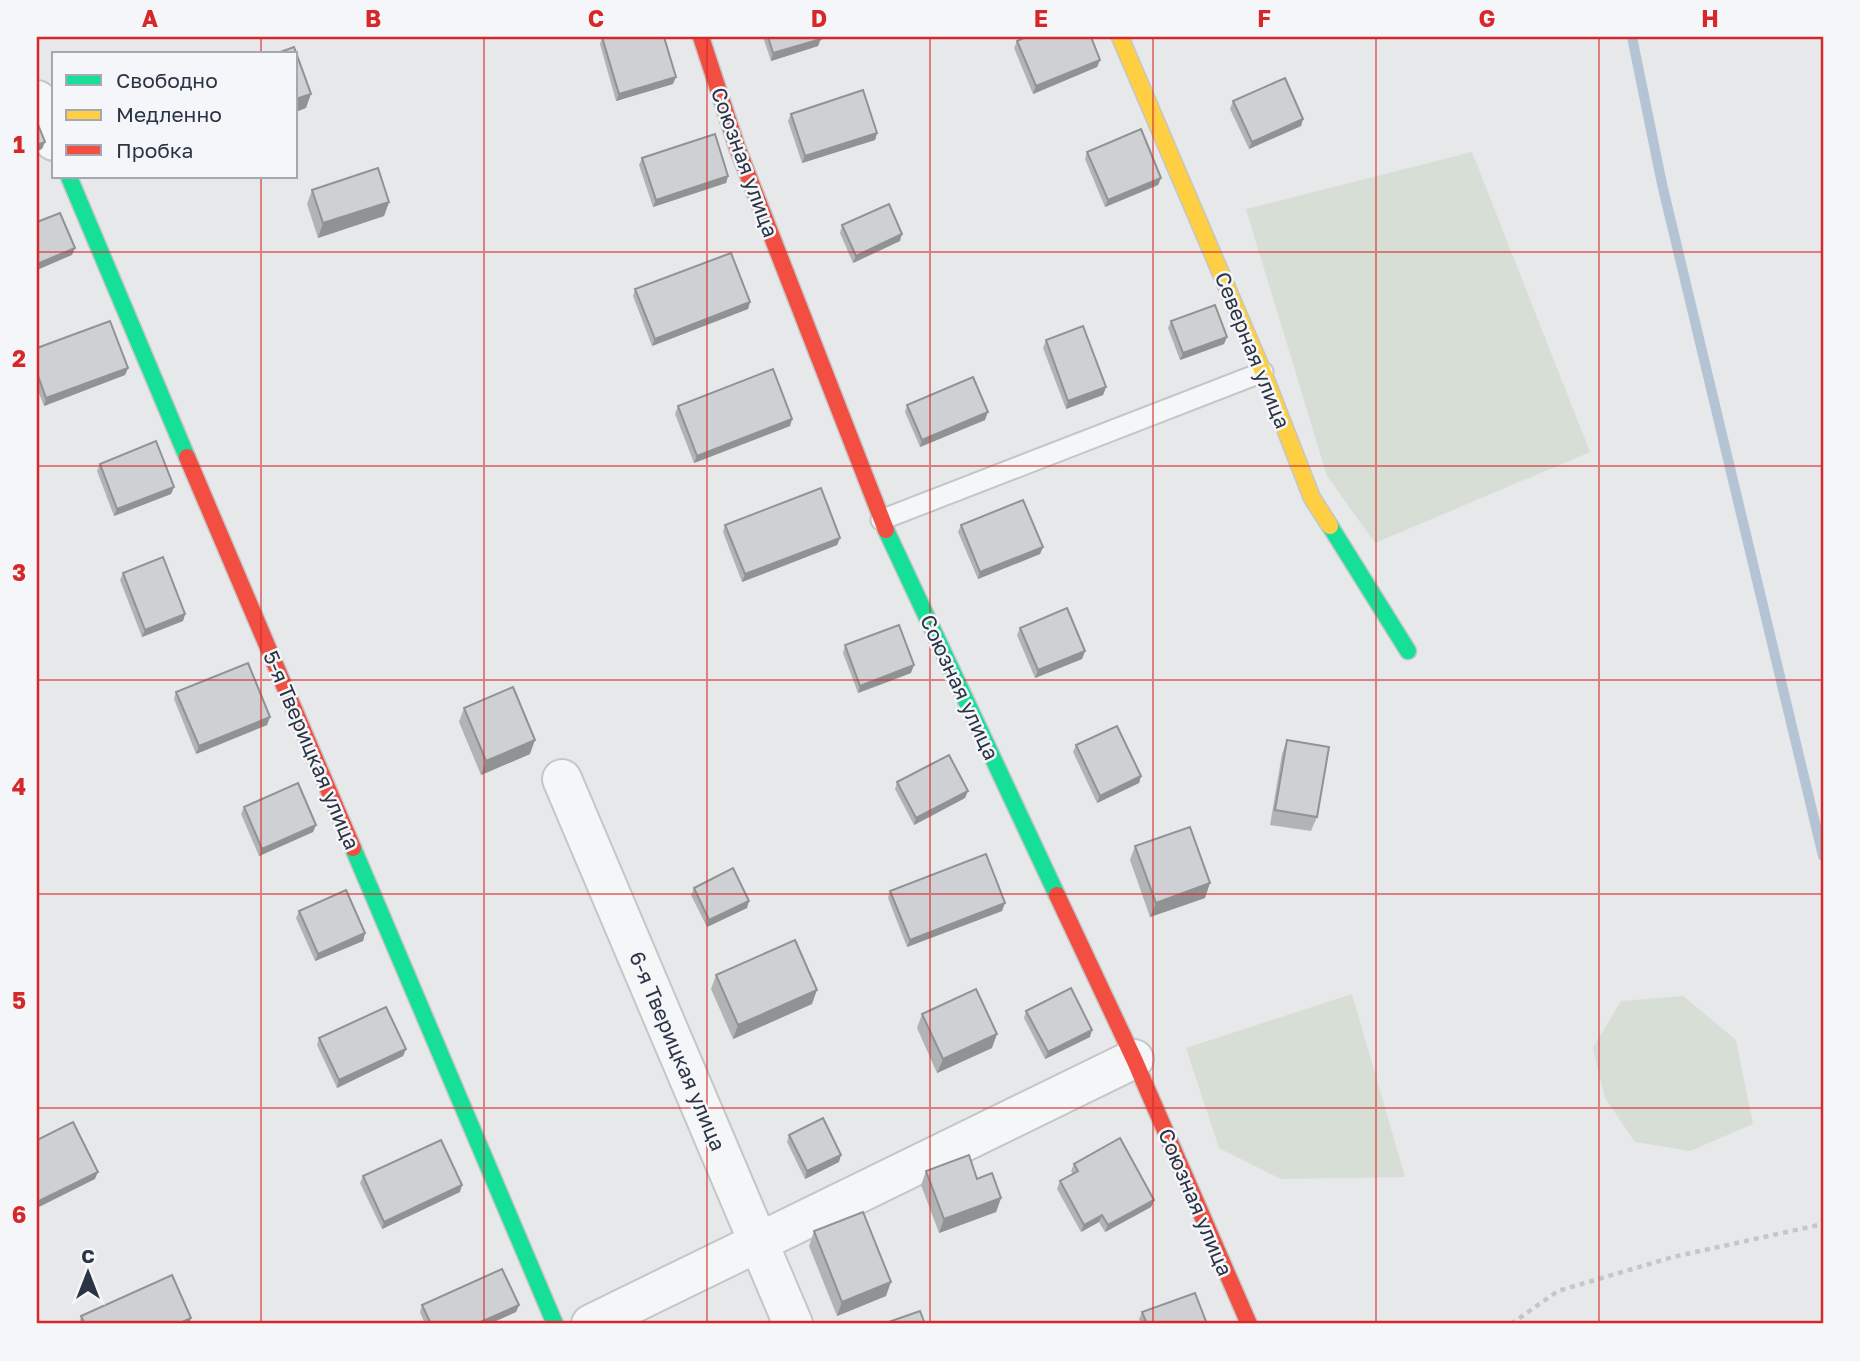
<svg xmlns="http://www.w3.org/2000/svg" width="1860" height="1361" font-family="'Golos Text',sans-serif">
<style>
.green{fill:#d6ded6}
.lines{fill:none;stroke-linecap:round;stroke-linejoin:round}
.stream{stroke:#b4c4d5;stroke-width:10}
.lane-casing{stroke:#c4c6c8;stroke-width:23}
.street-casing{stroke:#c4c6c8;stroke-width:42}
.fast-casing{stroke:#c4c6c8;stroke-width:19}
.slow-casing{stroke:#c4c6c8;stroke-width:19}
.jam-casing{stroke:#c4c6c8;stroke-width:19}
.path{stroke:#c5c6ca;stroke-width:4.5;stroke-dasharray:5 5;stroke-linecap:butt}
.lane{stroke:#f5f6f7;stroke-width:19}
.street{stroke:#f5f6f7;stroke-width:38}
.fast{stroke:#16e098;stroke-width:16}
.slow{stroke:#ffcf43;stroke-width:16}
.jam{stroke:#f24e42;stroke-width:16}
.wall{fill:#b1b3b5}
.shaded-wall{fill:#909294}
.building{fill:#ced0d3;stroke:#909294;stroke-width:2}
.grid{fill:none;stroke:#d62828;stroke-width:2;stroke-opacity:0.55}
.labels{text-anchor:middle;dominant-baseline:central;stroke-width:5;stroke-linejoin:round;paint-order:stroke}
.street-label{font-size:21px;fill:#2b3445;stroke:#f4f6f9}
.neatline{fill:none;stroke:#d62828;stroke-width:2.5}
.grid-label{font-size:23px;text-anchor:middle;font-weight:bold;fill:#d62828}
</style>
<rect width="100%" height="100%" fill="#e6e8ea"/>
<g class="green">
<polygon points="1472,152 1590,452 1375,543 1327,476 1246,209"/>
<polygon points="1352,994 1405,1177 1281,1179 1219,1148 1186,1048"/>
<polygon points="1683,996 1736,1040 1753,1124 1690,1151 1635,1142 1605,1098 1593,1048 1621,1001"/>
</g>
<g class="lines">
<polyline class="stream" points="1632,37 1662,184 1823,856"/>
<g class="lane-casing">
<polyline id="lane" points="881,520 1263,372"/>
</g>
<g class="street-casing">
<g id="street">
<polyline points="37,100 54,141"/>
<polyline points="562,779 793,1324"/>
<polyline points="591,1324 1134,1059"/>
</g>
</g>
<g class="fast-casing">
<g id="fast">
<polyline points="69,177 187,457"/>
<polyline points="1330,526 1408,651"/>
<polyline points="886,530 1057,895"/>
<polyline points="353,848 555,1324"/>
</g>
</g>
<g class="slow-casing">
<polyline id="slow" points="1120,37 1263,372 1312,498 1330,526"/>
</g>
<g class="jam-casing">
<g id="jam">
<polyline points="701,37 737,147 886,530"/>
<polyline points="187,457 353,848"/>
<polyline points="1057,895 1134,1059 1249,1324"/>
</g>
</g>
<polyline class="path" points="1511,1324 1558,1291 1673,1257 1823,1224"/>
<use href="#lane" class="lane"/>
<use href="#street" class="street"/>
<use href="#fast" class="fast"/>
<use href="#slow" class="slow"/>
<use href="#jam" class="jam"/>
</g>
<g class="wall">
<polygon points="602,37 673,84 616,101 600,44"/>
<polygon points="763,37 820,37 818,46 771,61"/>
<polygon points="1017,41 1100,60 1097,67 1033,94 1014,48"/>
<polygon points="1233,101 1303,119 1301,126 1249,149 1230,109"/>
<polygon points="791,114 877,133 875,140 802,163 788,121"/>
<polygon points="1087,152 1161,178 1158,185 1105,207 1085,159"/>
<polygon points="642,158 728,176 726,183 653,207 639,165"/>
<polygon points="312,190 389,202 384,216 318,238 307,204"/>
<polygon points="842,225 900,241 853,263 840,233"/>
<polygon points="635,289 750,302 748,309 652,346 633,296"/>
<polygon points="1171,321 1224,344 1180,360 1168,328"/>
<polygon points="1046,340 1106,387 1103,395 1066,409 1043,348"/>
<polygon points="37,348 128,368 125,375 44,406 37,388"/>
<polygon points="907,405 985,420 920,447 905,412"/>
<polygon points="678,406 792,419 790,426 694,463 675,414"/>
<polygon points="100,464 174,487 171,494 114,516 97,471"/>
<polygon points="725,525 840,538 837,545 742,582 723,532"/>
<polygon points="961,525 1043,547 1040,554 978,579 958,532"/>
<polygon points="123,573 185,614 183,621 142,637 120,580"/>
<polygon points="1020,628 1085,651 1082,659 1035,678 1017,635"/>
<polygon points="845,645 911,673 858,693 843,653"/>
<polygon points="176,692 270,717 267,725 196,754 174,699"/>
<polygon points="464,708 530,754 481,775 459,722"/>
<polygon points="1287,740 1317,817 1311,831 1270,825 1282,754"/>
<polygon points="1076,745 1141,776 1139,783 1097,803 1073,752"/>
<polygon points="897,782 965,798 914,825 895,789"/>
<polygon points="244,807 316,825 313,832 259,856 241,814"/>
<polygon points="1135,846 1205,898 1150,917 1130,860"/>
<polygon points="694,888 747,908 707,927 691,895"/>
<polygon points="890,891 1002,911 907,947 888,898"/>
<polygon points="299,911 365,933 363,941 315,961 296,918"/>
<polygon points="716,975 812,1004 733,1039 711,989"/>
<polygon points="1026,1011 1090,1037 1045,1059 1024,1018"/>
<polygon points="922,1014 992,1048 937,1073 917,1028"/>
<polygon points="319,1038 406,1049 403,1056 337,1088 317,1045"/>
<polygon points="789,1135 839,1162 805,1179 787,1142"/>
<polygon points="1074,1164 1154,1200 1151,1207 1105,1232 1099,1222 1081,1232 1057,1189 1060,1181 1073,1174 1071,1171"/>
<polygon points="926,1171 977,1179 1001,1198 996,1212 939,1233 921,1185"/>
<polygon points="363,1176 460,1192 382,1229 360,1183"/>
<polygon points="814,1231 886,1296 837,1316 809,1246"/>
<polygon points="422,1305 519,1305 516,1312 489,1324 425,1324 420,1312"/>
<polygon points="1142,1312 1207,1324 1141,1324 1139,1319"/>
<polygon points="81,1316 189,1324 79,1324"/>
</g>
<g class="shaded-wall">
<polygon points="821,39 818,46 771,61 773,53"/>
<polygon points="1100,60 1097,67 1033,94 1036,86"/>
<polygon points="676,77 673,84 616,101 619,94"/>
<polygon points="311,94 306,108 296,112 296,99"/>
<polygon points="1303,119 1301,126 1249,149 1252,142"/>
<polygon points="877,133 875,140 802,163 805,156"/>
<polygon points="45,142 42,149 37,151 37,145"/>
<polygon points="728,176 726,183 653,207 656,200"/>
<polygon points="1161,178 1158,185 1105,207 1108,200"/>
<polygon points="389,202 384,216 318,238 323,223"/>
<polygon points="902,234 900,241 853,263 856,256"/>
<polygon points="75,248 72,255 37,270 37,264"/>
<polygon points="750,302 748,309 652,346 655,339"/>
<polygon points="1227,337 1224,344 1180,360 1183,353"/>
<polygon points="128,368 125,375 44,406 46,398"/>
<polygon points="1106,387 1103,395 1066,409 1068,401"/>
<polygon points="988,412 985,420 920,447 922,440"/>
<polygon points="792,419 790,426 694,463 697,456"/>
<polygon points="174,487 171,494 114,516 117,509"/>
<polygon points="840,538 837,545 742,582 745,574"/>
<polygon points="1043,547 1040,554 978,579 980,572"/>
<polygon points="185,614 183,621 142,637 145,630"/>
<polygon points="1085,651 1082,659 1035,678 1038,670"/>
<polygon points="914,665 911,673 858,693 860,686"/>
<polygon points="270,717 267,725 196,754 199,746"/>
<polygon points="535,740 530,754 481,775 486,761"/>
<polygon points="1141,776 1139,783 1097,803 1100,796"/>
<polygon points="968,791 965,798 914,825 916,818"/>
<polygon points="316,825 313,832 259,856 262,849"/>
<polygon points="1210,883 1205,898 1150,917 1156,903"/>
<polygon points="749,901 747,908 707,927 709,920"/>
<polygon points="1005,903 1002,911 907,947 910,940"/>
<polygon points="365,933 363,941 315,961 318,954"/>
<polygon points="817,990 812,1004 733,1039 738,1025"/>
<polygon points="1092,1030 1090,1037 1045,1059 1048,1052"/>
<polygon points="997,1034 992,1048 937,1073 943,1059"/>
<polygon points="406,1049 403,1056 337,1088 339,1080"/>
<polygon points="841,1155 839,1162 805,1179 807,1171"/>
<polygon points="98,1172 95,1179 37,1208 37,1202"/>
<polygon points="462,1185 460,1192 382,1229 384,1222"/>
<polygon points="1001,1198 996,1212 939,1233 944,1219"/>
<polygon points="1154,1200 1151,1207 1105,1232 1108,1225"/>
<polygon points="1102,1215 1099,1222 1081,1232 1084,1225"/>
<polygon points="891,1282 886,1296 837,1316 842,1302"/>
<polygon points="519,1305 516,1312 489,1324 476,1324"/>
<polygon points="191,1318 189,1324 178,1324"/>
</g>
<g class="building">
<polygon points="602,37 664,37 676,77 619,94"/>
<polygon points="768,37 820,37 821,39 773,53"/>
<polygon points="1026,37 1091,37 1100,60 1036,86 1017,41"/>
<polygon points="294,47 311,94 296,99 296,54 275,54"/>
<polygon points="1285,78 1303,119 1252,142 1233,101"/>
<polygon points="863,90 877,133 805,156 791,114"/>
<polygon points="37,122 45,142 37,145"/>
<polygon points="1141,129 1161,178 1108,200 1087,152"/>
<polygon points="715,134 728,176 656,200 642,158"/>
<polygon points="378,168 389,202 323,223 312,190"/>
<polygon points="889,204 902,234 856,256 842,225"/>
<polygon points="60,213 75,248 37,264 37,222"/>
<polygon points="731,253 750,302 655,339 635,289"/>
<polygon points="1215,305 1227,337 1183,353 1171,321"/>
<polygon points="110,321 128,368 46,398 37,373 37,348"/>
<polygon points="1083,326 1106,387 1068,401 1046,340"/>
<polygon points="773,369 792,419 697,456 678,406"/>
<polygon points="973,377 988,412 922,440 907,405"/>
<polygon points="156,441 174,487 117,509 100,464"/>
<polygon points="821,488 840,538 745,574 725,525"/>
<polygon points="1023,500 1043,547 980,572 961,525"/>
<polygon points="163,557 185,614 145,630 123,573"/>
<polygon points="1067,608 1085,651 1038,670 1020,628"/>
<polygon points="899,625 914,665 860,686 845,645"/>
<polygon points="248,663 270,717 199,746 176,692"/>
<polygon points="513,687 535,740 486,761 464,708"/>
<polygon points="1117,726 1141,776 1100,796 1076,745"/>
<polygon points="1287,740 1329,747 1317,817 1275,810"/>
<polygon points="949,755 968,791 916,818 897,782"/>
<polygon points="298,783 316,825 262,849 244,807"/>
<polygon points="1190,827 1210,883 1156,903 1135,846"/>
<polygon points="986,854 1005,903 910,940 890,891"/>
<polygon points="733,868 749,901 709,920 694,888"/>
<polygon points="346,890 365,933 318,954 299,911"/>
<polygon points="795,940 817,990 738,1025 716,975"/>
<polygon points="1071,988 1092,1030 1048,1052 1026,1011"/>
<polygon points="976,989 997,1034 943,1059 922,1014"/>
<polygon points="386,1007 406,1049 339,1080 319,1038"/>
<polygon points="823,1118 841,1155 807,1171 789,1135"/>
<polygon points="73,1122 98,1172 37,1202 37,1140"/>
<polygon points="1120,1138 1154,1200 1108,1225 1102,1215 1084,1225 1060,1181 1078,1171 1074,1164"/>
<polygon points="441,1140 462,1185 384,1222 363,1176"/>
<polygon points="969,1155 977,1179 992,1173 1001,1198 944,1219 926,1171"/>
<polygon points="863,1212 891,1282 842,1302 814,1231"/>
<polygon points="502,1269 519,1305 476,1324 431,1324 422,1305"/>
<polygon points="172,1275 191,1318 178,1324 85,1324 81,1316"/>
<polygon points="1195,1293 1207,1324 1147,1324 1142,1312"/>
<polygon points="920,1311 925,1324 883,1324"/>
</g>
<path class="grid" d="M261,37v17M484,37v1287M707,37v1287M930,37v1287M1153,37v1287M1376,37v1287M1599,37v1287M261,177v1147M37,252h1786M37,466h1786M37,680h1786M37,894h1786M37,1108h1786"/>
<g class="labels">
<g class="street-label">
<text transform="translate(745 162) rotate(70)">Союзная улица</text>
<text transform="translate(1253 350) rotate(68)">Северная улица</text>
<text transform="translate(960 687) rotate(65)">Союзная улица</text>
<text transform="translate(312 750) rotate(67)">5-я Тверицкая улица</text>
<text transform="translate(678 1051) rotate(67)">6-я Тверицкая улица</text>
<text transform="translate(1196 1202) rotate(67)">Союзная улица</text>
</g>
</g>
<rect width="1860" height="1361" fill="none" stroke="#f4f6f9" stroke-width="77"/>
<rect x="52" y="52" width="245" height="126" fill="#f4f6f9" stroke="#a4a8b1" stroke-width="2"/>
<rect x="66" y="75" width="35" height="10" fill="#16e098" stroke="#a4a8b1" stroke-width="2"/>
<text x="116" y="88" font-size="21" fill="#2b3445">Свободно</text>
<rect x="66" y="110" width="35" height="10" fill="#ffcf43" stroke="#a4a8b1" stroke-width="2"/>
<text x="116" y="122" font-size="21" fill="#2b3445">Медленно</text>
<rect x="66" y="145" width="35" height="10" fill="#f24e42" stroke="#a4a8b1" stroke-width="2"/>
<text x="116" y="158" font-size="21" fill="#2b3445">Пробка</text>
<g transform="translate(88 1273)" stroke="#f4f6f9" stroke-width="5" paint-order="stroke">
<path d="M0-5L12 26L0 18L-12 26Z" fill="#2b3445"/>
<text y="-10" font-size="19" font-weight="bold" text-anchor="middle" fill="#2b3445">С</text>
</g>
<rect x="38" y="38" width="1784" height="1284" class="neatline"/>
<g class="grid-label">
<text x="150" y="27">A</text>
<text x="373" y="27">B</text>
<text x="596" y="27">C</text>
<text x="819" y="27">D</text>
<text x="1041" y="27">E</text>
<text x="1264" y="27">F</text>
<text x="1487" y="27">G</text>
<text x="1710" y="27">H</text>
<text x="19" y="153">1</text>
<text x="19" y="367">2</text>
<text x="19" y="581">3</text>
<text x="19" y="795">4</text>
<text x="19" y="1009">5</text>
<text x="19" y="1223">6</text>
</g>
</svg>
